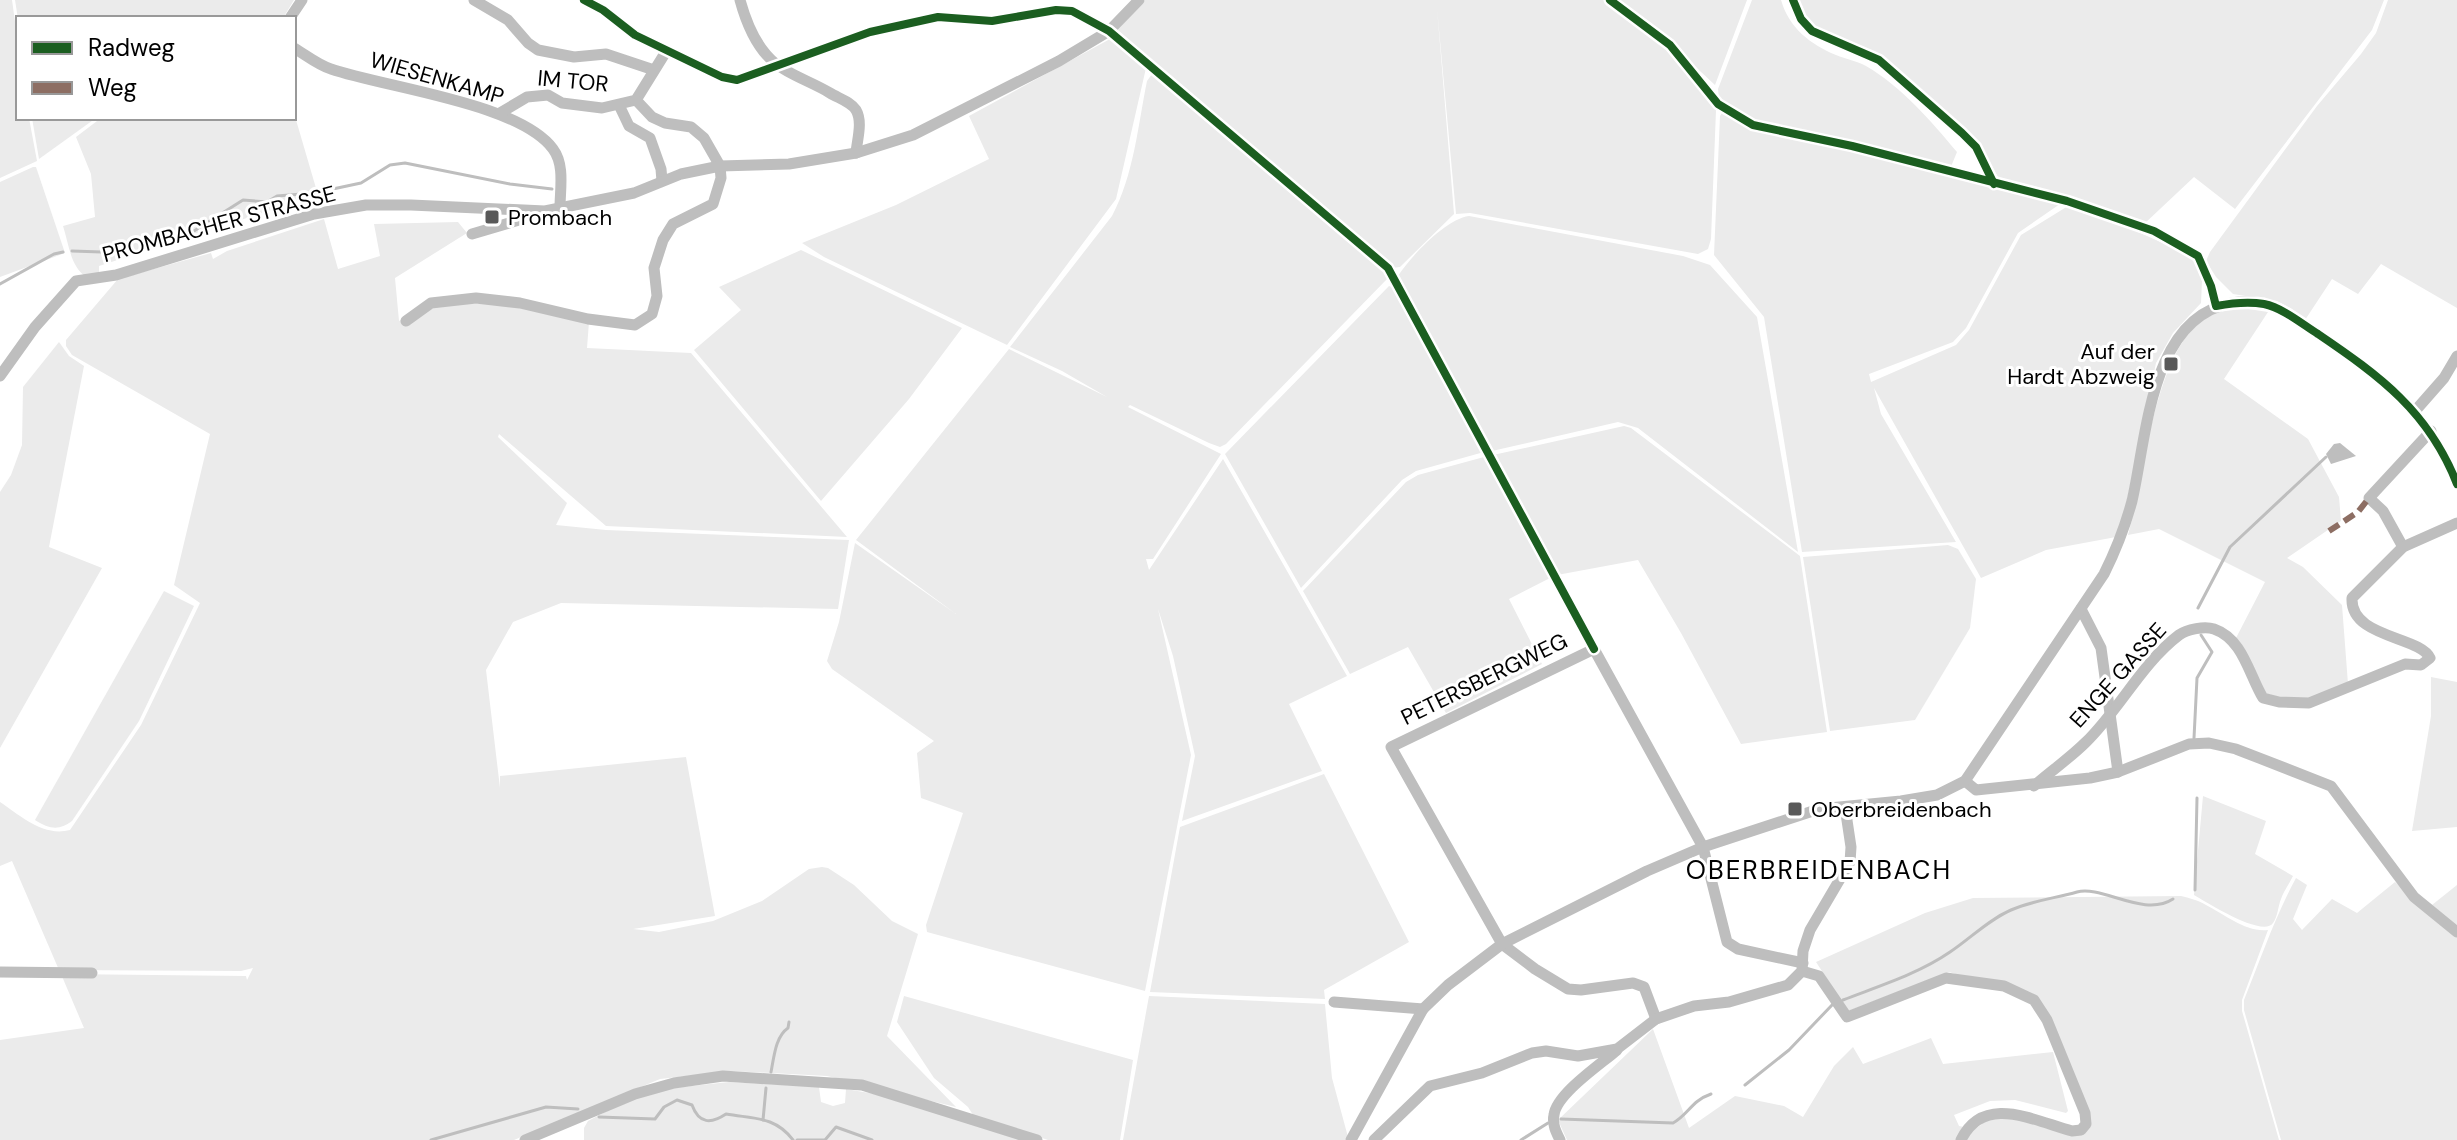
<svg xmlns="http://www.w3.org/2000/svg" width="2457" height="1140" font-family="'DM Sans',sans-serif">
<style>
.green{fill:#ebebeb}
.water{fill:#bebebe}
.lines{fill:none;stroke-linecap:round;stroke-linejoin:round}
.stream{stroke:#bebebe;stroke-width:3}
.minor{stroke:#bebebe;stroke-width:11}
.quiet{stroke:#8d6e63;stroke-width:6;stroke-dasharray:12 6;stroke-linecap:butt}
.cycleway-casing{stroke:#fff;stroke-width:13}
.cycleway{stroke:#1b5e20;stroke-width:8}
.poi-dot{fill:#595959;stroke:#fff;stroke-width:3}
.labels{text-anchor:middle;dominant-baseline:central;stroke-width:6;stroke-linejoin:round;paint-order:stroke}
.street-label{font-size:22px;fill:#000;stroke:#fff}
.poi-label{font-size:22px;fill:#000;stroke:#fff;text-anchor:start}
.quarter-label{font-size:26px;letter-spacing:2px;fill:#000;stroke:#fff}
</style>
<rect width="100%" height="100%" fill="#fff"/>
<g class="green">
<polygon points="0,0 12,0 18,43 18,118 29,118 37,161 0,178"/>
<polygon points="15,0 294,0 283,18 18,19"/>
<polygon points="1145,0 1747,0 1715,85 1656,30 1716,110 1711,239 1708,249 1698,254 1470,213 1456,214 1437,8 1454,214 1400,267 1392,268 1116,32"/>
<path d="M1752,0h29c8,28 29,44 55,55 10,4 21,6 30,11 36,21 65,55 91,86l-7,17 -194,-48 -37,-22 -1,-10z"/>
<polygon points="1797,0 2384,0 2372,30 2235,209 2194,177 2143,225 1999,178 1989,164 1887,62 1819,31 1806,19"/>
<polygon points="2388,0 2457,0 2457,308 2381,264 2358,294 2332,279 2305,320 2292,309 2277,301 2233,294 2216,277 2206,261 2210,252 2317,106 2361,54 2376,33"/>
<polygon points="1110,39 1146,68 1116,199 1007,345 824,257 802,243 896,205 989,159 969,116"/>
<path d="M1152,74l232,194 4,10 -162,166 -6,3 -11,-4 -79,-38 -2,2 93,47 -68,105h-7l3,11 74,-111 124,217 -58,28 33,67 -140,50 13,-65 -22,-100 -15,-47 33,146 -46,236 -218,-59 -1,-7 37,-112 -42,-15 -4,-45 17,-12 -102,-72 -5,-8 12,-39 16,-79 101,71 -100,-74 153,-191 98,48 -45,-26 -52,-24 102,-131c22,-41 26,-91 35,-135z"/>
<path d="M294,113l24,82 -219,71v7l-13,4c-16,-11 -17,-33 -23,-51l32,-9 -4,-43 -15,-37 25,-19h193z"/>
<polygon points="1722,113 1849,151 2060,204 2018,233 1966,328 1953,342 1869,374 1871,382 1956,345 1969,330 2021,235 2068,206 2127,227 2185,253 2194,260 2202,281 2201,303 2173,333 2156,363 2124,514 2116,537 2046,550 1981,578 1874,388 1881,414 1956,542 1802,552 1764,317 1714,255 1720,116"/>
<polygon points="32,118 96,118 39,159"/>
<polygon points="33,167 36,167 65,253 0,277 0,182"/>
<path d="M1469,216l214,40 27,9 47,52 41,235 -160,-124 -20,-6 -126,29 -94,-175c13,-20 48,-57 71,-60z"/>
<path d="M324,219l14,50 42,-13 -6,-32 84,-2 9,11 -72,45 4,43 36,-16 62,-2 92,19 -2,26 104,5 156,184 -241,-11 -107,-92 -1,3 69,66 -11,22 50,5 243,10 -11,69 -277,-6 -48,19 -27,48 14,118v-12l186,-19 29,159 -82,13 26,3 54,-11 49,-20 47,-32 13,-2 6,1 26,17 38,36 26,13 -31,102 69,71 -129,-31 -96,-5 -71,8 -146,61h-514v-100l84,-12 -23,-54 185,2 1,4 6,-12 -12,3 -182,-1 -47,-109 -12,5v-64c21,14 43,35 70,28l71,-105 59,-122 -26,-18 36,-151 -138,-79 -6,-9v-6l52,-61 93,-26 2,6 14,-8z"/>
<polygon points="801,250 962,328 909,399 821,501 694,350 741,310 719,287"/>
<polygon points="1389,286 1392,287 1484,452 1416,471 1402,480 1301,588 1225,454"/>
<path d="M2242,308l26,4 -44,67 84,60 31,58 2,24 -54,37 16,9 39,38 6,79c-39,16 -43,20 -85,9l-27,-55 29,-56 -106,-53 -31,6c15,-55 26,-173 69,-210 13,-12 28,-15 45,-17z"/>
<polygon points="59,342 69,356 84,366 49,547 102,568 0,748 0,492 11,475 22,445 23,387"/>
<polygon points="1624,426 1631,428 1800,556 1827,732 1741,744 1681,633 1638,560 1557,575 1493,455"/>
<polygon points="1484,457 1552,577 1509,599 1542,664 1446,713 1408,647 1350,674 1303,591 1406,482 1418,475"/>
<polygon points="1948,545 1958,549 1976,579 1970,628 1915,720 1830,731 1803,557"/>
<path d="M164,591l30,15 -55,115 -67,100c-13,10 -23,8 -37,-1z"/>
<polygon points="2431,677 2457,682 2457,827 2412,831 2431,716"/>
<polygon points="1324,774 1409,942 1324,990 1325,999 1150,992 1180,827"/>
<path d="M2203,796l63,25 -11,33 38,22c-4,8 -9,15 -12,23 -3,7 -3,17 -8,24 -10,15 -65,-20 -79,-28z"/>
<path d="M2296,878l11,7 -14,34 9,11 30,-31 25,14 38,-31 62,51v207h-176l-37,-130v-10c17,-42 31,-83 52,-122z"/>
<polygon points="2457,885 2457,925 2432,905"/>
<path d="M2181,896c8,2 17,4 25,9 18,9 41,28 62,25l-26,70v11l37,129h-316l2,-4 33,-23 62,17 27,-6 -54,-126 -84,-26 -101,39 -32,-49 109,-49 48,-15z"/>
<polygon points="904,996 1133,1060 1120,1140 1048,1140 973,1115 968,1107 934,1078 897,1022"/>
<polygon points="1149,996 1325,1004 1332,1078 1348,1137 1345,1140 1123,1140"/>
<polygon points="1653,1029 1689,1128 1735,1096 1784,1106 1803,1117 1834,1066 1853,1047 1863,1064 1931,1038 1943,1064 2053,1052 2068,1111 2066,1113 2015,1100 1990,1101 1954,1115 1959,1126 1964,1127 1958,1140 1567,1140 1558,1120"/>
<polygon points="729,1082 819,1087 821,1102 833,1106 845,1103 846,1089 875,1094 1023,1140 584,1140 584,1128 588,1121 624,1102 663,1089"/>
</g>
<polygon class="water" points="2340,443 2356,456 2331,464 2326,454 2334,444"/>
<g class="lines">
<g class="stream">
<polyline points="72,251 131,253 194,231 243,200 267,202 277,196 314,193 361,183 390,165 405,163 510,184 552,189"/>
<polyline points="0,284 54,254 63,252"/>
<polyline points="2198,608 2230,547 2326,457"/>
<polyline points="2194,738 2197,678 2212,652 2201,635"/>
<polyline points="2195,890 2197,798"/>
<path d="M1843,1000c36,-14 75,-26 107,-48 21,-14 38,-32 61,-42 20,-9 45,-12 66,-18 25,-7 67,26 96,7"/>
<path d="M771,1072c3,-14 4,-35 17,-44l1,-6"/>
<polyline points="1745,1085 1789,1050 1833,1004"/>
<path d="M599,1117l56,2 9,-12 13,-7 15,5c7,19 19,19 34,9 28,5 49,2 67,26"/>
<path d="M1561,1119l112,4c16,-9 18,-22 38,-29"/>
<polyline points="763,1120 766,1088"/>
<polyline points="431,1140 546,1107 578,1109"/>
<polyline points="797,1140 825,1140 836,1127 872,1140"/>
<polyline points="1521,1140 1548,1123"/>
</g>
<g class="minor">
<polyline points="474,0 508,20 528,43 538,50 574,57 606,54 654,70"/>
<polyline points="584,0 603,10 635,35 722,77 737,80 870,32 938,17 992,21 1056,10 1072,11 1109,31 1388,268 1594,649"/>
<path d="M740,0c6,22 17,49 36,64 14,11 38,19 54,29 8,5 21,9 26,17 7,12 1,30 0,43"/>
<polyline points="1610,0 1670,45 1718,104 1753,125 1852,146 2067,201 2154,231 2198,256 2211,286 2216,306"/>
<polyline points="1793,0 1801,19 1812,31 1879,60 1962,133 1976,147 1994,184"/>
<polyline points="290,18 302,0"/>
<path d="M294,48c12,7 24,17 37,21 56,19 188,34 222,80 12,16 7,40 7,59"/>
<polyline points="619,105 629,126 650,138 661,169 662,181"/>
<polyline points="500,113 527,97 548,95 562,103 602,108 636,100 667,50"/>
<polyline points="472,234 519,220 530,211"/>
<polyline points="406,321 431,303 476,298 520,303 588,319 635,325 652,314 657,296 654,268 663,240 673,224 713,204 721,178 720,166 704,138 691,127 665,123 652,117 636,100"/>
<polyline points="0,376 35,327 76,281 116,275 314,214 366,205 411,205 545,211 634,193 681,174 720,166 789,164 856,153 913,135 1059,61 1109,31 1139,0"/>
<polyline points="2415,411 2444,378 2457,356"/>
<polyline points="2403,547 2383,511 2369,498 2431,431"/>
<polyline points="2081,609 2101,648 2118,772"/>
<polyline points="1965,781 1976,790 2090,778 2118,772 2189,744 2209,743 2236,749 2331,786 2414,897 2457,932"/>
<path d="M2034,786c17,-15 36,-28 52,-44 33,-32 56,-79 93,-107 8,-6 26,-9 35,-6 29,10 35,46 49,69l16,4 30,1 96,-39 16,1 9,-7c-10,-22 -80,-20 -78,-60l51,-51 54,-24"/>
<path d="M1802,971l17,5 28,41 99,-39 58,8 30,14 13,20 38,93 1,11 -5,6 -9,1c-38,-10 -88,-38 -111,9"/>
<polyline points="0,972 92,973"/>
<polyline points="1334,1002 1423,1009"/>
<polyline points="1656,1019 1644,987 1633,983 1581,990 1568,989 1535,969 1502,944 1391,747 1594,649 1703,847 1727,942 1738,949 1803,963"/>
<polyline points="525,1140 635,1094 674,1083 723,1076 862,1085 1037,1140"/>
<path d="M1351,1140l72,-131 25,-24 54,-41 145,-73 56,-24 116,-38 82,-8 36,-6 28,-14 139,-207c12,-24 21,-47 28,-73 15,-64 18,-184 100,-198 10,-2 25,-2 36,2 18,5 36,20 52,31 62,41 110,77 137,148"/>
<polyline points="1374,1140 1430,1086 1482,1073 1532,1053 1546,1051 1578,1056 1617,1049 1656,1019 1694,1006 1729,1002 1788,985 1802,971 1803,951 1810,930 1850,862 1851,847 1845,807"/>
<path d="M1560,1140c-4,-8 -8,-16 -6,-25 2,-21 47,-51 63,-65"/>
</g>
<polyline class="quiet" points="2329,531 2358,512 2369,498"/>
<g class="cycleway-casing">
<g id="cycleway">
<polyline points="584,0 603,10 635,35 722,77 737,80 870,32 938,17 992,21 1056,10 1072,11 1109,31 1388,268 1594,649"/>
<path d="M1610,0l60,45 48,59 35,21 99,21 215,55 87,30 44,25 13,30 5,20c16,-3 31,-5 48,-2 19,4 38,20 54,30 62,42 111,78 139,150"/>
<polyline points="1793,0 1801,19 1812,31 1879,60 1962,133 1976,147 1994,184"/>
</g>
</g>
<use href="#cycleway" class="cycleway"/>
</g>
<g class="poi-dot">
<rect x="484" y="209" width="16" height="16" rx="4"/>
<rect x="2163" y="356" width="16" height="16" rx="4"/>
<rect x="1787" y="801" width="16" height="16" rx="4"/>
</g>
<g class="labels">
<g class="street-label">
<text transform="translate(437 78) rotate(16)">WIESENKAMP</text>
<text transform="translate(573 81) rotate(5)">IM TOR</text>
<text transform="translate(219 224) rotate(-15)">PROMBACHER STRASSE</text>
<text transform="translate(2118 675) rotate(-48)">ENGE GASSE</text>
<text transform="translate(1484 679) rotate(-26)">PETERSBERGWEG</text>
</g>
<g class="poi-label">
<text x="508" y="217">Prombach</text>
<text x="2155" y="351" text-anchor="end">Auf der<tspan x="2155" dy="25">Hardt Abzweig</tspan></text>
<text x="1811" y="809">Oberbreidenbach</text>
</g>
<g class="quarter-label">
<text x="1819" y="870">OBERBREIDENBACH</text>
</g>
</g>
<rect x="16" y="16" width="280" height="104" fill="#ffffff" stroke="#999999" stroke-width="2"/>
<rect x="32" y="42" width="40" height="12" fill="#1b5e20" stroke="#999999" stroke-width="2"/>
<text x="88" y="56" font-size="24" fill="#000000">Radweg</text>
<rect x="32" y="82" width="40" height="12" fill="#8d6e63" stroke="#999999" stroke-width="2"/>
<text x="88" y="96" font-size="24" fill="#000000">Weg</text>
</svg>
